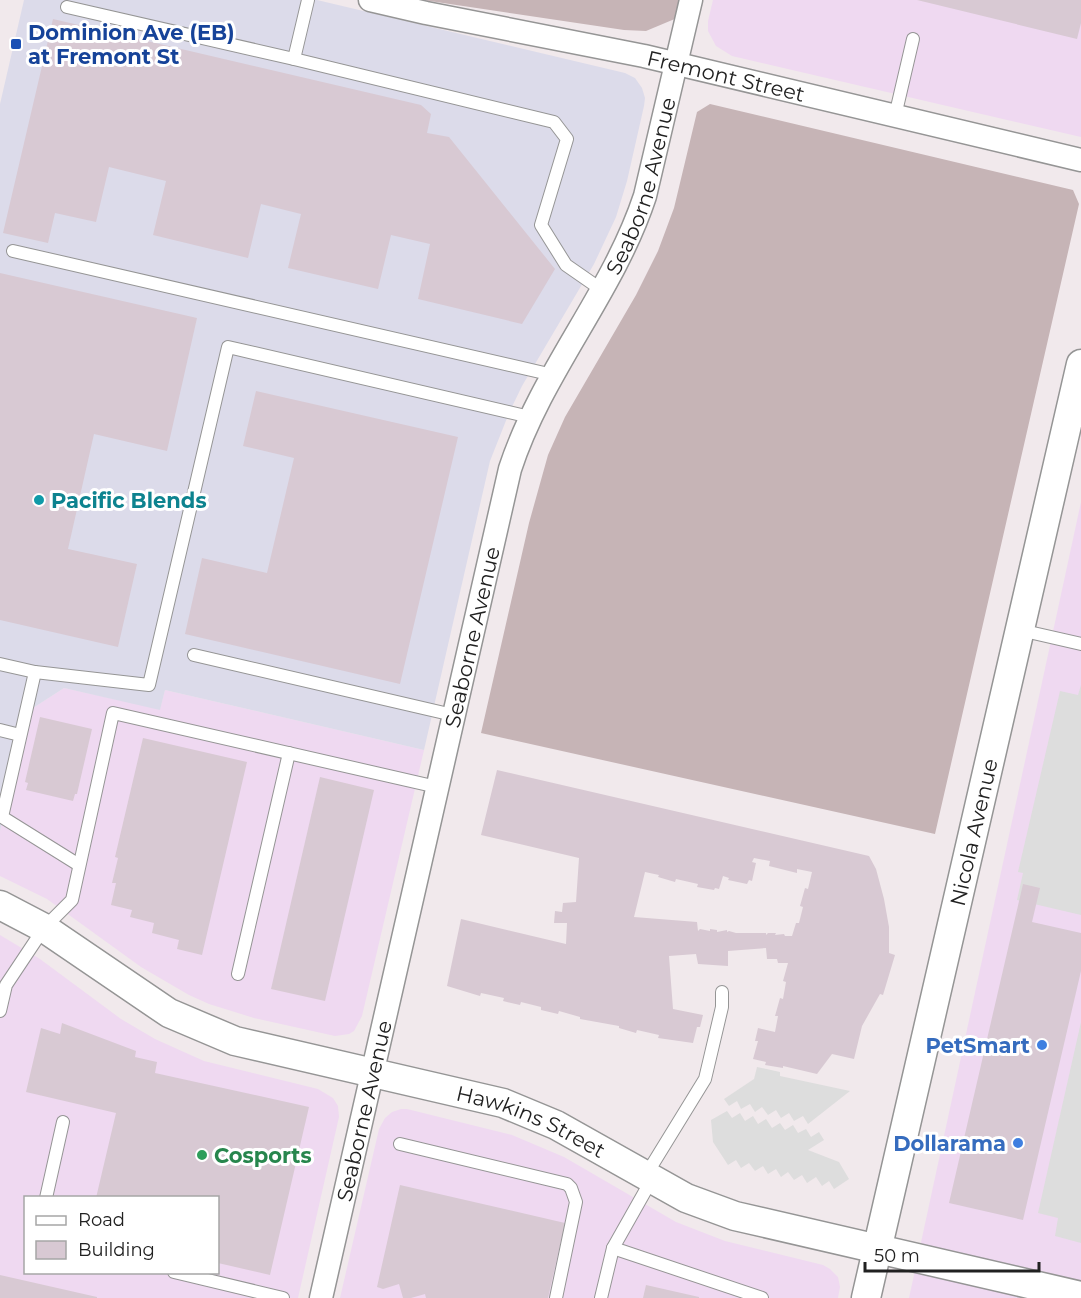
<svg xmlns="http://www.w3.org/2000/svg" width="1081" height="1298" font-family="Montserrat,sans-serif">
<style>
.commercial{fill:#efd9f1;fill-rule:evenodd}
.industrial{fill:#dcdbea}
.construction{fill:#c6b4b6}
.parking{fill:#ddd}
.building{fill:#d8c9d3;fill-rule:evenodd}
.lines{fill:none;stroke-linecap:round;stroke-linejoin:round}
.service-casing{stroke:#959595;stroke-width:14}
.minor-casing{stroke:#959595;stroke-width:25}
.tertiary-casing{stroke:#959595;stroke-width:31}
.service{stroke:#fff;stroke-width:12}
.minor{stroke:#fff;stroke-width:22}
.tertiary{stroke:#fff;stroke-width:28}
.transit-dot{fill:#1a4fb4;stroke:#fff;stroke-width:2}
.culture-dot{fill:#0f9aa8;stroke:#fff;stroke-width:2}
.shop-dot{fill:#3f7fe0;stroke:#fff;stroke-width:2}
.leisure-dot{fill:#2e9e5b;stroke:#fff;stroke-width:2}
.labels{text-anchor:middle;dominant-baseline:central;stroke-width:6;stroke-linejoin:round;paint-order:stroke}
.transit-label{font-size:21px;font-weight:bold;fill:#164399;stroke:#fff;text-anchor:start}
.street-label{font-size:21px;fill:#212121;stroke:#fff}
.culture-label{font-size:21px;font-weight:bold;fill:#0d838f;stroke:#fff;text-anchor:start}
.shop-label{font-size:21px;font-weight:bold;fill:#366cbe;stroke:#fff;text-anchor:end}
.leisure-label{font-size:21px;font-weight:bold;fill:#27864d;stroke:#fff;text-anchor:start}
</style>
<rect width="100%" height="100%" fill="#f1e9ec"/>
<g class="commercial">
<polygon points="713,0 1081,0 1081,137 732,56 716,46 708,31 708,21"/>
<polygon points="1081,502 1081,1298 909,1298"/>
<polygon points="64,688 160,709 165,690 424,750 362,1016 354,1031 349,1034 335,1036 254,1018 209,1004 189,995 141,967 47,899 0,876 0,831 26,719 33,708"/>
<path d="M0,935l40,24 81,60 34,20 49,22 114,28 15,9 5,8 1,11 -41,181h-298zM26,1198h192v74h-192z"/>
<polygon points="401,1109 407,1109 512,1135 564,1157 676,1222 725,1241 823,1265 830,1269 838,1277 840,1287 838,1298 340,1298 379,1129 385,1118 392,1112"/>
</g>
<polygon class="industrial" points="24,0 317,0 625,73 635,78 642,88 645,98 644,106 627,181 616,217 594,264 522,386 509,413 490,461 424,750 165,690 160,710 64,688 33,708 26,719 0,831 0,104"/>
<g class="construction">
<polygon points="423,0 686,0 677,18 646,31 624,30"/>
<polygon points="710,104 1073,190 1079,204 935,834 481,733 529,523 548,455 565,417 636,295 658,251 674,208 697,112"/>
</g>
<g class="parking">
<polygon points="1081,685 1081,915 1017,900 1023,873 1018,872 1060,691 1078,695"/>
<polygon points="1081,1022 1081,1243 1055,1236 1058,1218 1038,1213"/>
<polygon points="757,1067 780,1072 780,1076 850,1091 808,1124 803,1116 794,1121 789,1113 781,1118 776,1110 768,1115 762,1107 755,1112 750,1104 741,1109 737,1101 729,1106 724,1099 754,1079"/>
<polygon points="727,1111 732,1118 740,1113 745,1121 753,1116 758,1124 766,1119 772,1128 780,1123 785,1130 793,1125 798,1133 806,1129 811,1137 819,1132 824,1140 808,1150 839,1162 849,1179 834,1189 829,1181 822,1186 816,1177 807,1183 802,1175 794,1180 788,1172 781,1177 776,1169 768,1174 763,1166 755,1171 749,1163 741,1168 736,1160 728,1165 713,1142 711,1120"/>
</g>
<g class="building">
<polygon points="917,0 1081,0 1081,23 1077,39"/>
<polygon points="53,19 421,105 431,114 427,133 449,137 555,269 522,324 418,299 430,244 391,235 378,289 288,268 301,214 261,204 248,258 153,235 166,181 109,167 96,222 55,213 48,243 3,233"/>
<polygon points="0,273 197,318 167,451 94,434 68,549 137,564 118,647 0,620"/>
<polygon points="256,391 458,437 400,684 185,634 202,558 267,573 294,458 243,446"/>
<polygon points="40,717 92,729 77,794 75,794 73,801 26,790 28,783 25,782"/>
<polygon points="143,738 247,762 202,955 177,949 179,940 152,933 154,923 130,917 132,910 111,905 116,883 112,883 118,858 115,857"/>
<path d="M497,770l372,86 7,13 8,30 5,28v26l6,2 -12,40 -3,-1 -18,32 -8,33 -22,-5 -15,20 -34,-8v2l-18,-3 1,-3 -13,-3 5,-18h-3l3,-13 17,4 3,-16h-3l5,-18 3,1 3,-17 -3,-1 5,-18h-10l-1,-4h-10l-1,-11 -38,3v15l-30,-2 -2,-10 -27,2 4,53 30,6 -3,12h-3l-4,16 -35,-5 1,-3 -22,-5 -1,3 -17,-5v-2l-39,-7v-2l-21,-6 -1,3 -17,-4v-3l-20,-5 -1,3 -17,-4 1,-3 -23,-5 -1,3 -33,-10 14,-67 105,25 1,-21h-13l1,-12 7,1 1,-9 13,-1 3,-44 -98,-23zM754,858l16,3 -1,5 28,7v-4l15,3 -4,17 -3,-1 -5,18 3,1 -4,16h-3l-4,13h-7l-1,-2 -9,1 1,-2h-8l-2,2v-2h-30l-7,-2 -2,1v-2l-10,2v-2l-7,-1v2l-10,-2 -2,2 -1,-9 -63,-5 11,-45 14,3 -1,2 17,5 1,-3 22,5 -1,3 17,3 1,-2 4,1 4,-13 6,2 -1,2 19,4 2,-4 3,1 4,-18 -4,-1z"/>
<polygon points="320,777 374,790 325,1001 271,989"/>
<polygon points="1023,884 1040,888 1032,922 1081,933 1081,971 1023,1220 949,1203"/>
<polygon points="62,1023 136,1051 135,1057 157,1062 155,1073 309,1107 270,1275 218,1263 218,1198 96,1198 116,1113 26,1092 41,1028 60,1034"/>
<polygon points="400,1185 565,1223 548,1298 426,1298 425,1294 411,1298 403,1298 399,1284 383,1289 377,1287"/>
<polygon points="0,1275 97,1297 97,1298 0,1298"/>
<polygon points="646,1285 699,1297 699,1298 643,1298"/>
</g>
<g class="lines">
<g class="service-casing">
<g id="service">
<polyline points="67,7 294,59 308,0"/>
<polyline points="294,59 554,122 567,139 541,225 566,265 602,290"/>
<polyline points="895,116 913,39"/>
<polyline points="13,251 553,375"/>
<polyline points="1020,630 1081,644"/>
<polyline points="194,655 453,715"/>
<polyline points="0,664 35,672 2,817 79,865"/>
<polyline points="35,672 149,685 228,347 530,417"/>
<polyline points="0,730 20,735"/>
<polyline points="238,974 289,753"/>
<polyline points="0,1011 6,985 44,928 72,900 113,713 437,787"/>
<polyline points="400,1144 567,1184 571,1188 576,1202 556,1298"/>
<polyline points="646,1175 705,1079 722,1007 722,992"/>
<polyline points="46,1198 63,1122"/>
<polyline points="613,1248 762,1298"/>
<polyline points="174,1272 283,1298"/>
<polyline points="601,1298 613,1248 652,1179"/>
</g>
</g>
<g class="minor-casing">
<g id="minor">
<path id="s1" d="M370,0l56,13 218,43 437,104"/>
<path id="s2" d="M321,1298l189,-829c32,-98 103,-176 135,-273l46,-196"/>
</g>
</g>
<g class="tertiary-casing">
<g id="tertiary">
<path id="s3" d="M0,905l44,23 125,85 66,28 268,62 53,22 130,73 49,18 346,80"/>
<path id="s4" d="M866,1298l215,-934"/>
</g>
</g>
<use href="#service" class="service"/>
<use href="#minor" class="minor"/>
<use href="#tertiary" class="tertiary"/>
</g>
<rect class="transit-dot" x="10" y="38" width="12" height="12" rx="3"/>
<circle class="culture-dot" cx="39" cy="500" r="6"/>
<g class="shop-dot">
<circle cx="1042" cy="1045" r="6"/>
<circle cx="1018" cy="1143" r="6"/>
</g>
<circle class="leisure-dot" cx="202" cy="1155" r="6"/>
<g class="labels">
<g class="transit-label">
<text x="28" y="32">Dominion Ave (EB)<tspan x="28" dy="24">at Fremont St</tspan></text>
</g>
<g class="street-label">
<text stroke="none"><textPath href="#s1" startOffset="364">Fremont Street</textPath></text>
<text stroke="none"><textPath href="#s2" startOffset="1164">Seaborne Avenue</textPath></text>
<text stroke="none"><textPath href="#s2" startOffset="678">Seaborne Avenue</textPath></text>
<text stroke="none"><textPath href="#s4" startOffset="478">Nicola Avenue</textPath></text>
<text stroke="none"><textPath href="#s2" startOffset="192">Seaborne Avenue</textPath></text>
<text stroke="none"><textPath href="#s3" startOffset="580">Hawkins Street</textPath></text>
</g>
<g class="culture-label">
<text x="51" y="500">Pacific Blends</text>
</g>
<g class="shop-label">
<text x="1030" y="1045">PetSmart</text>
<text x="1006" y="1143">Dollarama</text>
</g>
<g class="leisure-label">
<text x="214" y="1155">Cosports</text>
</g>
</g>
<rect x="24" y="1196" width="195" height="78" fill="#ffffff" stroke="#a6a6a6" stroke-width="1.5"/>
<rect x="36" y="1216" width="30" height="9" fill="#ffffff" stroke="#a6a6a6" stroke-width="1.5"/>
<text x="78" y="1226" font-size="18" fill="#212121">Road</text>
<rect x="36" y="1241" width="30" height="18" fill="#d8c9d3" stroke="#a6a6a6" stroke-width="1.5"/>
<text x="78" y="1256" font-size="18" fill="#212121">Building</text>
<path d="M865 1262v9h174v-9" fill="none" stroke="#212121" stroke-width="3"/>
<text x="874" y="1262" font-size="18" fill="#212121" stroke="#ffffff" stroke-width="4.5" paint-order="stroke">50 m</text>
</svg>
